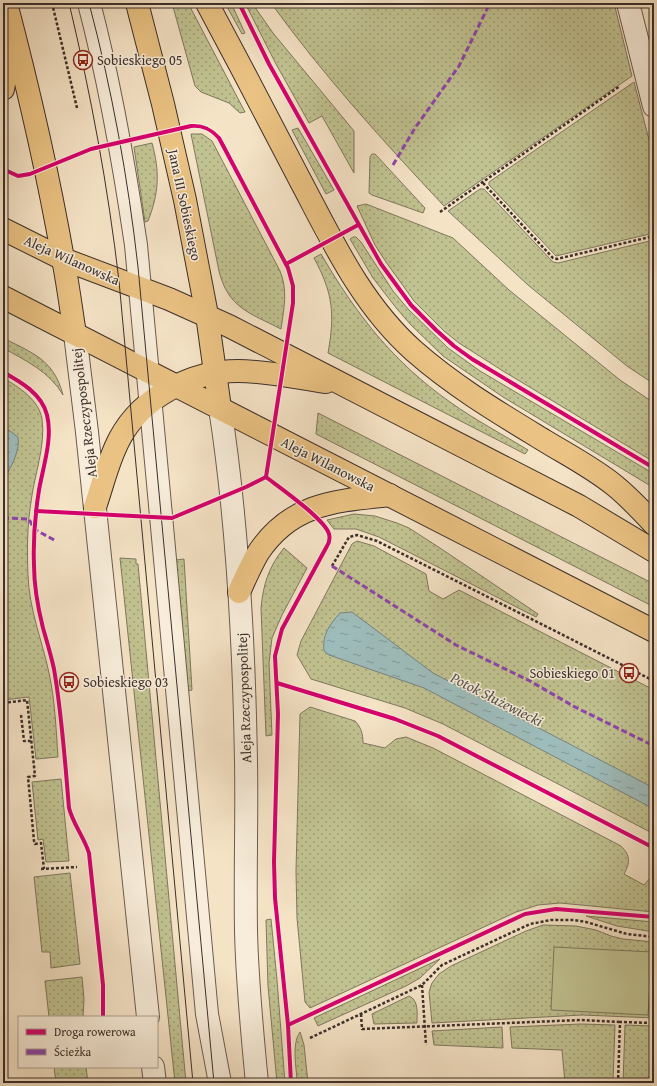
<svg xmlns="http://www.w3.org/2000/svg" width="657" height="1086" font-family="'Gentium Book Plus',serif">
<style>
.grass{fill:url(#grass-dots);stroke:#7e785e}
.pitch{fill:#c1c291;stroke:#7e785e}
.water{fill:url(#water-ripples);stroke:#778482}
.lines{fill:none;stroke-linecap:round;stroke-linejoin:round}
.minor-casing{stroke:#6a5c52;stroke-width:24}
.major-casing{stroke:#3c2f2b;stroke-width:24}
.path{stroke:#3c2f2b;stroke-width:2.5;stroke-dasharray:3 2;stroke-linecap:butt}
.minor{stroke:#f8edda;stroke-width:22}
.major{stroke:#eac283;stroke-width:22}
.tram{stroke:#3c2f2b;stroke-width:1}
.quiet{stroke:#8e44ad;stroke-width:3;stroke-dasharray:6 3;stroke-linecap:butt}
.cycleway-casing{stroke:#f8edda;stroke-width:6}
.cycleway{stroke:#d6006c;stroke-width:4}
.labels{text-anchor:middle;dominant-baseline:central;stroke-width:3;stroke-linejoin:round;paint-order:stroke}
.poi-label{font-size:14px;fill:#3c2f2b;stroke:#f8edda;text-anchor:start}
.street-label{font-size:14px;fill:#3c2f2b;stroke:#f8edda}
.water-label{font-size:15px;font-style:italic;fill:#54524f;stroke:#f8edda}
</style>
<defs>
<pattern id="grass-dots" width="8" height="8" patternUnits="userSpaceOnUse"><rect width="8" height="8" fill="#c1c291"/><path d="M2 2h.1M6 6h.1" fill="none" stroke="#9e9e77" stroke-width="1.8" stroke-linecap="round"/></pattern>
<pattern id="water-ripples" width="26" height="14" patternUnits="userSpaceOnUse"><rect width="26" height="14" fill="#9ebdbc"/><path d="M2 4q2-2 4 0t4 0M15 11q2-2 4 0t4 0" fill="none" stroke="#829a99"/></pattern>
</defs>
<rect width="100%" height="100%" fill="#f5e3c6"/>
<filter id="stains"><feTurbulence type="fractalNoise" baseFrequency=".005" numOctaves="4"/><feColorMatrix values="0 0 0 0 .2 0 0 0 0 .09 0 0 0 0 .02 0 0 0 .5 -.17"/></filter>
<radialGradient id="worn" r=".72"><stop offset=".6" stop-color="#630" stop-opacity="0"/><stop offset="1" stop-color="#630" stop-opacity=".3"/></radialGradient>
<g class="grass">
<polygon points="172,3 188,3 245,112 240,113 229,103 201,92 195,86"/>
<polygon points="225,3 231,3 245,33 242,34"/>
<polygon points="245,3 252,3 273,33 354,131 354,173 322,116 309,123 276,64"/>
<path d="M271,3h343l18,73 -188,130c-61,-65 -121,-131 -173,-203z"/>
<polygon points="634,82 654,159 654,233 556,256 489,185 489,182"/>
<polygon points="298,128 334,190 326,194 292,130"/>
<path d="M191,134h11l10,7 68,130c8,19 4,37 1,58 -31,-16 -53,-21 -62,-58z"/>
<path d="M152,143c8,29 7,50 -4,78l-3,1 -11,-75z"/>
<polygon points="372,154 375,154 425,208 423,213 372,195 369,193 370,157"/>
<polygon points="480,189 484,189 553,262 558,263 654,240 654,384 627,366 528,285 448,211"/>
<polygon points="366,204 453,238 509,290 620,380 654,403 654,462 503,371 459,343 444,331 414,301 386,262 375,245 357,206"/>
<polygon points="353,237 356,237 361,242 393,291 408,309 448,348 480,371 654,474 654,488 503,397 443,356 411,325 397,309 373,278 350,239"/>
<path d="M321,254c35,60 72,108 129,148 25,18 52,32 78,48l-3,4 -197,-101c7,-39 5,-60 -14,-95z"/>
<path d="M3,338c30,15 51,22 60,57 -13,-23 -38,-35 -60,-47z"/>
<path d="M3,378c16,9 36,22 39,41 4,26 -8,57 -11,83 -4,25 -4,49 -3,73 1,34 14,65 21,98 6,27 7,56 9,84l-22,2 -7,-62 -26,3v-225l4,-1 3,-43 -7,-2z"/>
<polygon points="318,413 654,584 654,607 316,434"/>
<polygon points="354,514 375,516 397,523 409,528 440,548 538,614 536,617 379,537 356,529 334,529 327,520"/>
<polygon points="357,541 374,546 426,574 429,591 443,599 459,590 654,690 654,834 443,724 405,708 311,679 297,655 301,641 352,544"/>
<path d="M284,548l23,20 -25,47 -10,23 -3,25 3,72 -6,1 -5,-128c2,-23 8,-42 23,-60z"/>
<polygon points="120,558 136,559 136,564 138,564 186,1083 175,1083"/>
<polygon points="184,559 192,690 186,691 176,560"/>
<path d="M310,707l45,14c6,6 8,13 8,22l22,5 11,-9 10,-2 27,11 188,98c10,10 9,17 3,28l20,11 7,-8 3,-1v36l-94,-9 -22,2 -22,7 -206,96 -5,-6 -8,-84 -1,-47 4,-157z"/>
<polygon points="61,779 69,861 46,862 43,839 38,840 32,782"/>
<polygon points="70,873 80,964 51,968 50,952 42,952 34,877"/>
<polygon points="586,916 654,922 654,932 617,926"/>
<polygon points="271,919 277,980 285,1083 277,1083 268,986 266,920"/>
<polygon points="543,925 576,926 596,930 611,936 623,939 654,942 654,1018 582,1015 432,1023 429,992 432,983 439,974 451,966 526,931"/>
<polygon points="440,959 420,978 406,986 318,1026 314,1018"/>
<polygon points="82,977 84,999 83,1017 49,1017 45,981"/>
<path d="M409,996c10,4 8,18 8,27l-43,1 -2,-10z"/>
<polygon points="581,1024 615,1025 613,1083 565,1083 562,1050 512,1048 510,1027"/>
<polygon points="625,1025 654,1026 654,1077 649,1076 648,1083 623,1083"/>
<polygon points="502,1027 503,1048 434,1045 432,1031"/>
<path d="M300,1032l4,13 4,38h-11c0,-15 -6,-38 3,-51z"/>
<polygon points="54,1067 86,1067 88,1083 56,1083"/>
</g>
<polygon class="pitch" points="554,947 652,952 648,1015 551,1010"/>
<g class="water">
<path d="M3,429l7,2 8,6c2,12 -5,26 -11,37l-4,1z"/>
<path d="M352,612l81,61 221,115v21l-230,-121 -95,-33 -5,-4c-2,-17 6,-27 16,-38z"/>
</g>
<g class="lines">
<g class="minor-casing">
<g id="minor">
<path d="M89,3c21,80 35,161 47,242l71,769 13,69"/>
<polyline points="628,3 654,106"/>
<polyline points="75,334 87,432 148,1017"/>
<path d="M220,408c18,116 24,235 26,353 1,56 -1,113 0,169 1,51 6,102 11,153"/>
<polyline points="153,1067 155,1083"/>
</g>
</g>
<g class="major-casing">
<g id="major">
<path d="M6,3c22,84 42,170 57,256 5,25 8,50 12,75"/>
<polyline points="137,3 163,104 185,200 207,315 220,408"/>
<path d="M207,3c31,58 62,117 92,175 33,62 62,126 115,173 41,36 85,62 131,90 23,14 48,27 69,44 15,12 27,25 40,39"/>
<polyline points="3,89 12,39"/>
<polyline points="3,229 63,259 169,299 229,326 579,506 654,551"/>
<polyline points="3,297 654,631"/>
<path d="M95,507c8,-23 13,-47 25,-69 22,-41 72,-67 118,-67 29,0 59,7 88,11"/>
<path d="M239,592c6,-13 12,-27 19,-39 33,-50 77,-52 132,-58"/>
</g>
</g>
<g class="path">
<polyline points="52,3 77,108"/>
<polyline points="483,183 553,258 557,259 654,236"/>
<polyline points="440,212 620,86"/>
<polyline points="332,566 349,537 357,535 377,541 654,681"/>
<polyline points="3,703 27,700 35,776 28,777 34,841 35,844 41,843 44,869"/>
<polyline points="21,715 24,741 31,741"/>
<polyline points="41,869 77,867"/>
<polyline points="422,985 426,1045"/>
<polyline points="361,1014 362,1029 581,1020 620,1022"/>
<polyline points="310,1038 422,985 442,965 530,924 551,920 574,920 586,922 627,934 654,937"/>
<polyline points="618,1083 620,1022 654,1023"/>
</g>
<use href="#minor" class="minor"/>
<use href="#major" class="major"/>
<g class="tram">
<path d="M69,3c22,92 39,184 50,278l74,802"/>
<path d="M89,3c23,87 39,175 49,264l76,816"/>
</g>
<g class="quiet">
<polyline points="393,165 415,128 459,66 490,3"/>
<polyline points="3,518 29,519 34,529 56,541"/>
<polyline points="332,566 456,645 530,681 575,707 654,746"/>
</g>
<g class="cycleway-casing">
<g id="cycleway">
<polyline points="239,3 269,64 381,264 411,305 436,330 454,346 472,359 654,468"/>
<path d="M3,169l15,7 12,-2 61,-25 100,-23c12,-1 20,3 28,12l69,130 5,18v17l-27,174c13,10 59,42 63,57 1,4 0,9 -2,12l-45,83 -7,27 3,58 -4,148 1,36 13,127 3,58"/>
<polyline points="286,264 358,225"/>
<path d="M3,372c18,10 39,22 44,43 6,23 -4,52 -8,75 -4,25 -6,50 -5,75 0,22 4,43 9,63 4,14 8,27 11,41 8,46 11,93 15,139 4,16 15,29 20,45l14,132v32"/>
<polyline points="36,511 172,518 246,487 266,477"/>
<polyline points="277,683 395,719 438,736 654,848"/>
<polyline points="288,1025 525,914 556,909 654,917"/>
</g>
</g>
<use href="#cycleway" class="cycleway"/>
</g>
<defs>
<g id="bus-ring" transform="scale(1)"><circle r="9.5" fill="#f8edda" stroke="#8f2418" stroke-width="1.5"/><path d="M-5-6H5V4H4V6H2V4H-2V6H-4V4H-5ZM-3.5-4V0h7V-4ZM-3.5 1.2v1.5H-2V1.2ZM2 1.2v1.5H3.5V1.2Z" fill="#8f2418"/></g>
</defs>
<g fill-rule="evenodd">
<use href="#bus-ring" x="83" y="60"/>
<use href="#bus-ring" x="629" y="673"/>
<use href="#bus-ring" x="69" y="682"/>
</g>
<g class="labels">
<g class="poi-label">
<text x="97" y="60">Sobieskiego 05</text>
<text x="615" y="673" text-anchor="end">Sobieskiego 01</text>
<text x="83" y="682">Sobieskiego 03</text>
</g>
<g class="street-label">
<text transform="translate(185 205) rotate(78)">Jana III Sobieskiego</text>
<text transform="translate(72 260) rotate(24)">Aleja Wilanowska</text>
<text transform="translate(84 413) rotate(-97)">Aleja Rzeczypospolitej</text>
<text transform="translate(328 464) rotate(27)">Aleja Wilanowska</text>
<text transform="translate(244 698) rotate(-92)">Aleja Rzeczypospolitej</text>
</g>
<g class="water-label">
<text transform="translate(497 699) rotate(27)">Potok Służewiecki</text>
</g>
</g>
<rect width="657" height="1086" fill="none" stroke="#f5e3c6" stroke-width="16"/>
<rect x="4" y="4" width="649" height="1078" fill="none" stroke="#3c2f2b" stroke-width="2"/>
<rect x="8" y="8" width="641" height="1070" fill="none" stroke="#3c2f2b"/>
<rect x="18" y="1016" width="140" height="52" fill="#f8edda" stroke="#ada194"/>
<rect x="26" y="1029" width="20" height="6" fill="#d6006c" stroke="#ada194"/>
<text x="54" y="1036" font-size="12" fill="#3c2f2b">Droga rowerowa</text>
<rect x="26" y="1049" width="20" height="6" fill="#8e44ad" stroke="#ada194"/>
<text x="54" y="1056" font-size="12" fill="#3c2f2b">Ścieżka</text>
<rect width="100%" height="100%" filter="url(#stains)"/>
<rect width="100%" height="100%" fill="url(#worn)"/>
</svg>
